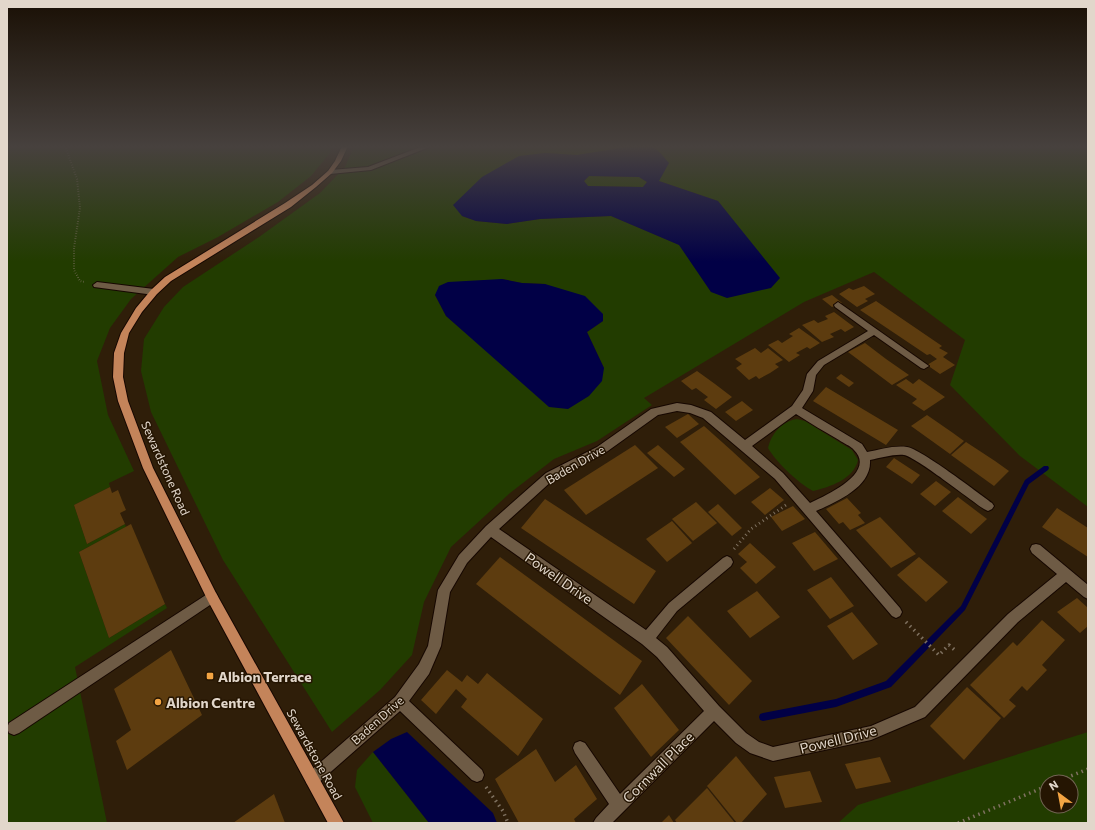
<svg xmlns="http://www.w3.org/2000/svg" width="1095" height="830" font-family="Commissioner,sans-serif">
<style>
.green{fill:#223c00;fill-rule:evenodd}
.water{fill:#010046;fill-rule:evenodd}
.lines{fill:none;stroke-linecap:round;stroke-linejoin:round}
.stream{fill:#010046;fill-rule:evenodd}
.building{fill:#5d3c0f}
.minor-casing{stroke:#160700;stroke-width:2}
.major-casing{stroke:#160700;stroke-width:2}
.path-far2{stroke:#7f7160;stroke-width:2;stroke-dasharray:0.5 2;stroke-linecap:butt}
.path-far1{stroke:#7f7160;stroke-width:3;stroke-dasharray:1 3.5;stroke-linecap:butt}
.path{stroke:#7f7160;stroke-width:3.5;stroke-dasharray:1.5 4;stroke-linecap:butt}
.minor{fill:#6e5b45;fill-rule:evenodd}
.major{fill:#c4845a;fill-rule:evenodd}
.poi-dot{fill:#f3a443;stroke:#251502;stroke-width:1.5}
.labels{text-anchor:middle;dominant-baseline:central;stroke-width:3;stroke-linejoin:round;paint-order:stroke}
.street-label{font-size:12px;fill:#e2d7cb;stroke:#251502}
.near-street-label{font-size:14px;fill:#e2d7cb;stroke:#251502}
.near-poi-label{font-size:14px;font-weight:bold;fill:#e2d7cb;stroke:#251502;text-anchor:start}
</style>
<rect width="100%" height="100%" fill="#2f1e09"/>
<g class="green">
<polygon points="7,146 333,146 330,153 311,176 278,202 218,237 178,257 131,299 110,328 97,361 108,415 134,471 109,483 110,487 74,505 87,544 125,524 126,527 79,552 109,638 165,604 167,608 75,667 107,823 7,823"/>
<path d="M354,146h278l-55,9 -32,-2 -83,63 14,5 31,3 33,-5 71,-3 69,29 31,47 35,-55 -28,-36 -59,-20 -2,-33 -5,-2h436v361l-68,-51 -70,-71 15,-45 -91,-68 -70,30 -160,96 8,7 -55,36 -43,18 -44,34 -59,54 -27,55 -12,53 -32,35 -48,42 -109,-172 -72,-148 -10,-41 3,-32 20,-32 19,-20 76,-50 61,-44 25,-26zM502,279l20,4 23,1 58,37 -16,11 17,36 -106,-8 -52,-44 -11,-21z"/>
<polygon points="589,176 639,177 647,182 643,187 588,186 584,181"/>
<path d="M797,419l8,2 47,29 6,10c-4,19 -28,27 -45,31 -15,-8 -37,-29 -45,-43 3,-14 14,-27 29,-29z"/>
<path d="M1088,732v91h-250l20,-18zM1047,782h24v24h-24z"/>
<polygon points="373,752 429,823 373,823 355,787 357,770"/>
</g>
<g class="water">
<path d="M632,146c23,0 22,-1 37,17l-10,18 59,20 62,77 -9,10 -44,10 -16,-6 -32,-47 -68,-29 -71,3 -33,5 -31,-3 -14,-5 -9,-11 29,-28 37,-21 26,-3 32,2zM589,176l50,1 8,5 -4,5 -55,-1 -4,-5z"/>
<polygon points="502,279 522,283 545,284 585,296 603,314 603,321 587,332 604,368 602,381 589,396 568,409 549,407 446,316 435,295 439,286 448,282"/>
<polygon points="407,732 493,813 497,823 429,823 373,752 391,739"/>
</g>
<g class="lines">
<polygon class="stream" points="1044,466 1048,466 1049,468 1048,470 1029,484 965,610 891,687 836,707 763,721 760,720 759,717 760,714 763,713 836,699 886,681 961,606 1025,480"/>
</g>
<g class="building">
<polygon points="864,286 875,294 865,299 868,301 857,307 839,294 849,288 853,290"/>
<polygon points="832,295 842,303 832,307 822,299"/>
<polygon points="876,301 942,346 939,348 948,353 943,357 955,365 940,374 927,365 937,359 930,354 927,355 860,310"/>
<polygon points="834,312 854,327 845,332 841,329 830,334 834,337 822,342 802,325 814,320 818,323 828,319 825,316"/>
<polygon points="799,328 820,343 810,349 807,347 796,353 800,355 789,362 768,345 778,340 782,343 793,336 789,334"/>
<polygon points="865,343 886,359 909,375 892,385 848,352"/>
<polygon points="755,348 761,353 768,348 783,360 775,364 779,367 770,373 759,379 756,376 749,380 736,368 742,364 735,359"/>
<polygon points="697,371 715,384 732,397 716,409 704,400 708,397 696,388 692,390 681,381"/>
<polygon points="841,374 854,383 849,387 836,378"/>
<polygon points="906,379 913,384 919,379 945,397 924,411 912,403 917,399 896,385"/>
<polygon points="826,387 861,408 898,430 886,445 813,401"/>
<polygon points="742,401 753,410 736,421 725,412"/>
<polygon points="688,414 699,424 677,438 665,427"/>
<polygon points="927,415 953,433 964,441 950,454 911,426"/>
<polygon points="704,426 732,451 760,477 735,495 680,442"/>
<polygon points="966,442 995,461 1009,471 994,486 951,455"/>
<polygon points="635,445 658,468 586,515 564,490"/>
<polygon points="658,445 685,469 674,477 647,453"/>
<polygon points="894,458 920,475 912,484 886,467"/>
<polygon points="936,481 951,492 935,506 920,494"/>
<polygon points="110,487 112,493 118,490 123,503 126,510 120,513 125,524 87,544 74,505"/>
<polygon points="770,488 784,500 765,515 751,502"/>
<polygon points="958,497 987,519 971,534 942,511"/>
<polygon points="847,498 861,513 858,515 865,523 850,530 843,522 839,524 826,509"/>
<polygon points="545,499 656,571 634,604 521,528"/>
<polygon points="696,502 717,523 693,541 672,519"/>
<polygon points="718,504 742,528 732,536 708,512"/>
<polygon points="793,506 805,519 782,531 771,517"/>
<polygon points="1057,508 1088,528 1088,557 1042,527"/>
<polygon points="880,517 916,554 891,568 856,530"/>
<polygon points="672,521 692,543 667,562 646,539"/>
<polygon points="131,524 165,604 109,638 79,552"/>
<polygon points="815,532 838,559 814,571 792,543"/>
<polygon points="750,543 776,567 756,584 740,568 747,562 738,554"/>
<polygon points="500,557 642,661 620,695 476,584"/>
<polygon points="919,557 948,582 926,602 897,575"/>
<polygon points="831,577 854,606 830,619 807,590"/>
<polygon points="757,591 780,617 750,638 727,611"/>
<polygon points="1077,598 1088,608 1088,626 1080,633 1057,612"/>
<polygon points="852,612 878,644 853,660 827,626"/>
<polygon points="688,616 752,681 729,705 666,638"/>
<polygon points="1042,620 1065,640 1042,665 1047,670 1027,691 1022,686 1009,700 1016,706 1004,718 970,685 1013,642 1017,646"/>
<polygon points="171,650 202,715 127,770 116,741 131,730 114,689"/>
<polygon points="447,670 462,682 467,675 478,684 487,673 543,719 518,756 461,707 467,699 456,689 436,714 421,700"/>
<polygon points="642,684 679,730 651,757 614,708"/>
<polygon points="967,687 1001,718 964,760 930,726"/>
<polygon points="536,749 555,782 576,765 597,799 574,819 576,823 519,823 495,779"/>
<polygon points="736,756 767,794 741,823 737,823 707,786"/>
<polygon points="880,757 891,782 856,789 845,764"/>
<polygon points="810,771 822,802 785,808 774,777"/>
<polygon points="707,788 735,823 677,823 675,820"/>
<polygon points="274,794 285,823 233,823"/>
<polygon points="669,815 674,823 661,823"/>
</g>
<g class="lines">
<g class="minor-casing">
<g id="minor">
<polygon points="423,146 432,146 371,170 330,174 327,172 330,170 368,167"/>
<polygon points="97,282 154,289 158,292 154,295 94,287 93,285"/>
<path d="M838,302l91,64 -5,3 -3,-1 -47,-33 -50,30 -8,10 -3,16 -11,17 60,36 5,8c12,-2 27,-7 40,-5 14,2 70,45 85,56l2,3 -2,3 -4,2 -4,-2c-14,-9 -68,-52 -80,-54 -11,-1 -23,3 -34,5 2,27 -34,42 -54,51l84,97 2,4 -2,4 -4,2 -4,-2 -117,-137 -72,-61 -13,-5 -13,-2 -19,4 -53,38 -51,26 -55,50 147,101 23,-27 54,-45 4,-2 4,2 2,4 -2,4 -54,45 -21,27 11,9 52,59 27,27 13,9 14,5 98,-21 44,-19 93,-93 49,-40 -25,-21 -2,-4 2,-4 4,-1 4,1 48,40v14l-4,-2 -18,-15 -48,40 -93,95 -54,23 -98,21 -23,-8 -14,-10 -22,-22 -102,102h-19l3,-5 13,-14 -34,-51 -2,-5 2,-5 5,-2 5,2 35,51 84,-83 -47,-54 -15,-13 -151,-107 -24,26 -17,29 -9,54 -12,28 -20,27 73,69 2,5 -2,5 -5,2 -5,-2 -72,-69 -83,73 -5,2 -5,-2 -2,-5 2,-5 88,-77 24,-33 9,-18 10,-56 21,-35 27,-29 60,-53 51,-26 54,-38 26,-6 14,2 20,7 34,28 47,-34 11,-16 4,-16 11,-13 50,-30 -33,-24 -1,-2zM796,414c14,9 29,18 43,26 4,3 12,6 15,10 23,23 -29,46 -44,53l-27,-30 -31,-27z"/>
<polygon points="212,591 216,593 218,597 216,601 19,733 14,735 9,733 7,728 9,723"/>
</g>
</g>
<g class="major-casing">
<polygon id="major" points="342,146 348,146 341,161 332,173 316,187 291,207 171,281 157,294 142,312 129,333 124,353 123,377 128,401 153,468 216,593 344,823 328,823 208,601 143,468 118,401 113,377 114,353 121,333 136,308 151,290 165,277 285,203 312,185 328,171 335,161"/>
</g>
<polyline class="path-far2" points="65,146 77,179 80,208 74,248 74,270 80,281 85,282"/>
<polyline class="path-far1" points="734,549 751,529 786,505"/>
<g class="path">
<polyline points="906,622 939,655 949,645 957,652"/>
<polyline points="1056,782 1088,769"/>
<polyline points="486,787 503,811 508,823"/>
<polyline points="958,823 1047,786"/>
</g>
<use href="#minor" class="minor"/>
<use href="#major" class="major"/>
</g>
<linearGradient id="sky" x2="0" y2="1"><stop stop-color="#1a1005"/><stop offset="0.56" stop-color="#47413e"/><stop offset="1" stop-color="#47413e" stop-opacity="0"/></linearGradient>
<rect width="1095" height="262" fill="url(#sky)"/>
<g class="poi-dot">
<rect x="206" y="672" width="8" height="8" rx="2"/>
<circle cx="158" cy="702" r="4"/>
</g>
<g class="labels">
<g class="street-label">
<text transform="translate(575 464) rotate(-30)">Baden Drive</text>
<text transform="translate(166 468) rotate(66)">Sewardstone Road</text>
<text transform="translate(377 720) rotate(-42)">Baden Drive</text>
<text transform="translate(315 754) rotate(61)">Sewardstone Road</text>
</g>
<g class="near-street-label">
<text transform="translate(559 578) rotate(35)">Powell Drive</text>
<text transform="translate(838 739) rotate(-14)">Powell Drive</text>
<text transform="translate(658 767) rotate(-45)">Cornwall Place</text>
</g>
<g class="near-poi-label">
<text x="218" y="676">Albion Terrace</text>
<text x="166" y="702">Albion Centre</text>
</g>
</g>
<rect width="1095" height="830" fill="none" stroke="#e2d7cb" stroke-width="16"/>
<g transform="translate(1059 794) rotate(328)"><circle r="19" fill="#251502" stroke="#716352"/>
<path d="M0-3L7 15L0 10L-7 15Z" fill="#f3a443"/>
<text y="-6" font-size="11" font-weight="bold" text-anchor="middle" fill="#e2d7cb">N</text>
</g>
</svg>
